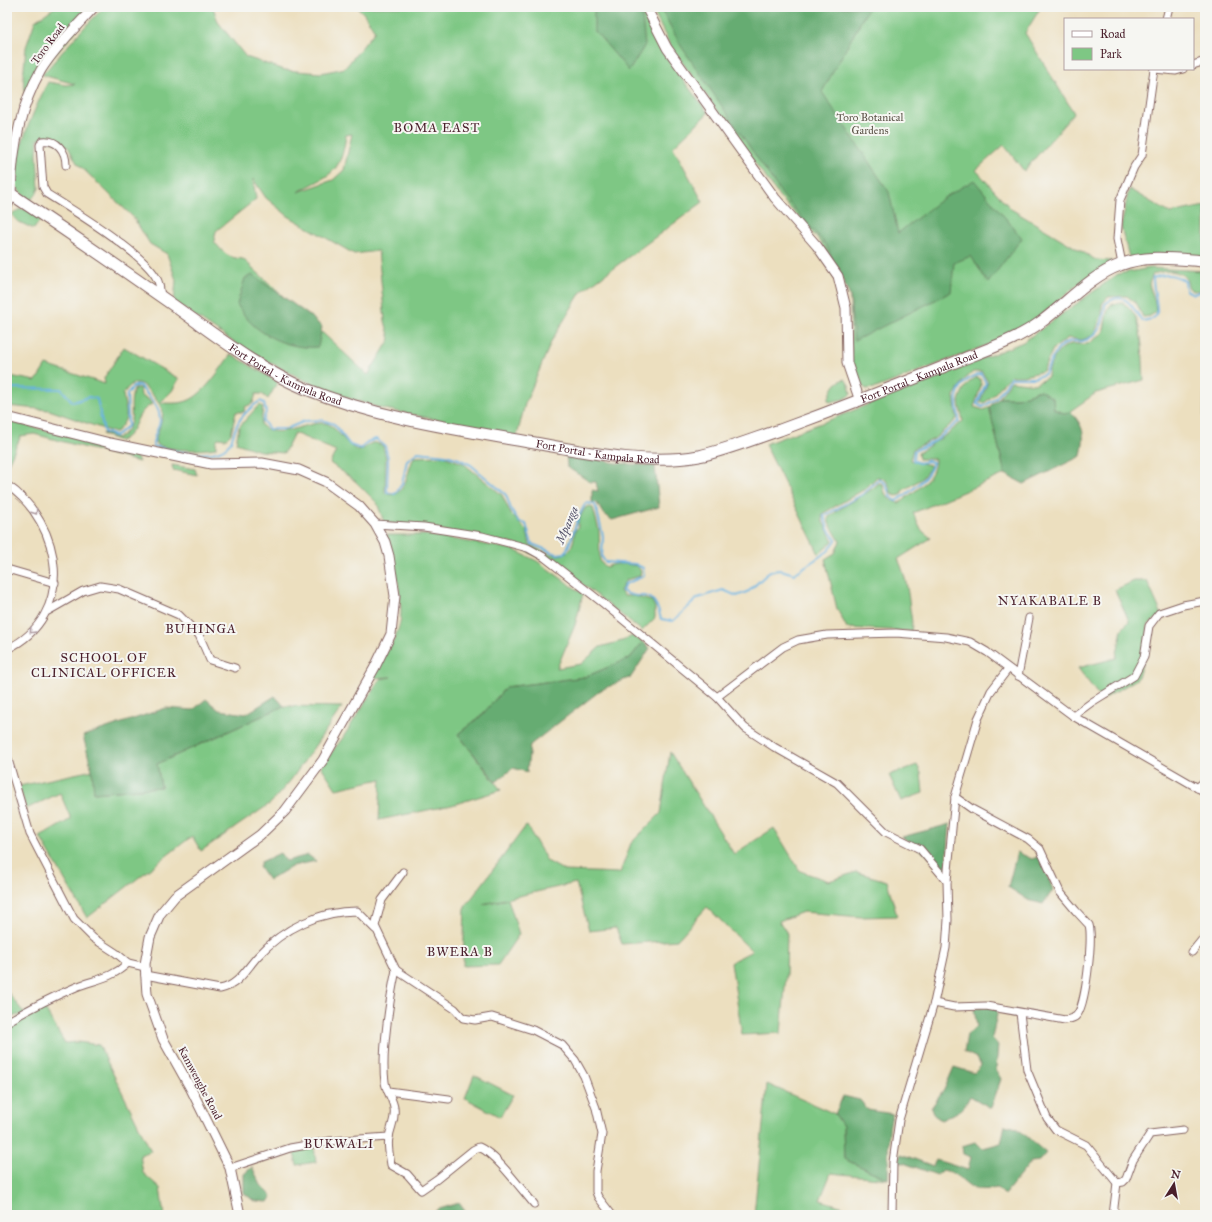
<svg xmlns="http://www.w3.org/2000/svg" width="1212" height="1222" font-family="'IM FELL Great Primer',serif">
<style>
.green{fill:#7ec784;stroke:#647358;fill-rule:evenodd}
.forest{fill:#66ac72;stroke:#58664e}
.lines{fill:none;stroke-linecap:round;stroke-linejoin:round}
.stream{stroke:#67b2e0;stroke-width:2}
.minor-casing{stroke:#83625f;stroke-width:9}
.major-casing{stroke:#83625f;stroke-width:11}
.highway-casing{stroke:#83625f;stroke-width:13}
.minor{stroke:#fff;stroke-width:7}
.major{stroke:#fff;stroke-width:9}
.highway{stroke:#fff;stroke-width:11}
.oneway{stroke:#ae9aa0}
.labels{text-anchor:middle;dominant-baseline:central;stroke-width:4;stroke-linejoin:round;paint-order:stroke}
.street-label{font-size:11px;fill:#4a1f2b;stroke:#f6f6f2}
.park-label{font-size:11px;fill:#5a5146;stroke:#f6f6f2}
.water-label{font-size:12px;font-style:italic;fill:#54526a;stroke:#f6f6f2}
.quarter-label{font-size:13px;letter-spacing:1px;fill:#4a1f2b;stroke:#f6f6f2}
</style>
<rect width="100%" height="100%" fill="#f6f6f2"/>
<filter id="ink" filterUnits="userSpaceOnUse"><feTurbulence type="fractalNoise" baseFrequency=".025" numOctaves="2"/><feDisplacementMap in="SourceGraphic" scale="8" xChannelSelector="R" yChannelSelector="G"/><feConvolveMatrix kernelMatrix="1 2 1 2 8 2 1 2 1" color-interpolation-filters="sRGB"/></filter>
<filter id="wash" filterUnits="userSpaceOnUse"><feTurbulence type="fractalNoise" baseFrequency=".012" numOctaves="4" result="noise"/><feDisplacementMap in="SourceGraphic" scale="16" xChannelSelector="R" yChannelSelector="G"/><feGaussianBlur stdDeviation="0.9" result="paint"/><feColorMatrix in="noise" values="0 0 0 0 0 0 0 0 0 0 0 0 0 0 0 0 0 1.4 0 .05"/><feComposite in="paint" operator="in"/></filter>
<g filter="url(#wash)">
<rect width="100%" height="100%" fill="#ecdfbf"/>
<g class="green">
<polygon points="55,7 97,7 42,70 26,99 23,78 26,47 35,21"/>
<path d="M104,7h109l5,15 28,35 39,13 36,3 24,-5 30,-37 -11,-17 -7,-7h285l20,45 46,61 -35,34 30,55 -122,90 -29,48 -27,64 -8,32 -137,-28 -29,-9 -47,-19 -60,-31 -70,-47 2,-22 -9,-26 -17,-10 -17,-27 -56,-54 -9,-16 -24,-8h-6l-1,16 2,33 -3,7 -7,6c-5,-5 -11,-10 -13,-17 -6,-22 21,-81 32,-102l18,3 9,-1 -33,-9 37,-42zM352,134l-8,36 -11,10 -35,12c32,-18 43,-17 48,-57zM253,179l13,19 22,18 66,38 24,-3 7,70 5,18 -22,36 -125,-116c-15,-1 -20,-6 -29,-18l2,-10 40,-32z"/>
<polygon points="651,7 1041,7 1025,33 1074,113 1024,171 1004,145 976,170 1011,209 1096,260 1113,261 1076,286 1037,319 1013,335 876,388 866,389 858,382 851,361 850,296 840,274 820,241 779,196 671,47"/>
<polygon points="1129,189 1170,213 1205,206 1205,259 1129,257 1121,227"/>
<polygon points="25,209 42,217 34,229 17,221 12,215 18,210"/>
<path d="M1150,268l55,3v17c-4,2 -9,4 -13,2 -5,-2 -4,-7 -6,-11 -7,-11 -24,-8 -33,-5l-4,10 6,19 1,9 -6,4 -7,1 -6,-13 -10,-8 -19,1 -6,7v11l-8,20 -12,5 -14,-2 -15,11 -10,22 -19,5h-14c-10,9 -15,20 -26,27l-4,-1 8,-20 -6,-10h-9l-9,8 -10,16 3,23 -23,20 -21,10 -3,11 20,5v3l-9,11 -19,12 -1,4 -5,1 -5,-3c-2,-9 -4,-15 -14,-16l-12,12 -43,25 1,8 10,19 -14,13 -54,-110 67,-25 191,-77 95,-68z"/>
<path d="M1122,303c23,9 20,56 22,77l-48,13 -30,21 -12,-5 -14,-19 -22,8h-19l12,-17 24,3 13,-7c0,-12 10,-30 23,-33 5,-1 11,1 16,0 5,-2 11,-8 16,-11 3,-9 2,-21 8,-28z"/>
<path d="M124,347l55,32 -7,12 -12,12c9,0 19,1 27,-2 17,-6 34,-33 44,-47l47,28 -10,17 -6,-5h-6l-3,9 -8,4 -1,5h-8l-5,22 -5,5 -8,-1 -2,3v7c-21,3 -39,3 -59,-3l-2,-3c2,-10 7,-18 8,-29 1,-6 -19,-30 -25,-30 -8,0 -11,6 -15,11 3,21 8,23 -8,39l-66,-23 -42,-4v-35l3,5 26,5 10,-16 59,19 -1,-6z"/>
<polygon points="1205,362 1205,460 1203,460"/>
<path d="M978,377l3,4v5l-7,21 10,3 5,-3 16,67 -92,39 8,17 10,8 -33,21c8,17 10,32 12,50 1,8 3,13 1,22l-64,-3 -10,-19 -12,-50 10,-6 5,-12 -11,-18 -1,-5c16,-14 36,-21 51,-35l4,1c1,11 5,16 16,19 15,-12 36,-22 36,-44h-16l-1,-6 28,-18 17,-14c-1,-6 -4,-14 -4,-19 2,-10 9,-22 19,-25z"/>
<path d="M845,379l4,6 2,9 -7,5 -14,3 -2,-2c4,-10 6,-18 17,-21z"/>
<path d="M135,388h5l1,8 8,4 3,4c-21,12 -12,27 -32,37l-17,-6 -1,-2 16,5c23,-13 7,-33 17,-50z"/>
<path d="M259,405l4,2 -2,18c18,16 42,-3 63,-2 11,0 20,22 35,28 11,-4 10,-13 24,-5l3,12 -1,35c21,9 22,-24 29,-36l29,-1 20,7 39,32 9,19 16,17 3,14c14,8 37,19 43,-3 2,-5 0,-10 5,-15v-6l7,-13 5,-2 3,2 6,22 1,32 6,5c11,-5 20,-3 31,-1l4,5 -1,5 -14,4 -6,11 4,5h10l18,5 3,6v11l-13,13 -75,-59 -56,-29 -127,-21 -7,-19 -22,-22 -25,-18 6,-12 -42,-18 -10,20 -24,-2 -24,-8 3,-16z"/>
<polygon points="7,421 112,446 136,455 139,462 34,434 21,436 7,466"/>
<polygon points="172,465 195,469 197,475 173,470"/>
<path d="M385,535h42l85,14 25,12 46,33 -8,31 -18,43 24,-4 19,-17 22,-6 10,-5 11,6 -13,16 -45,19 -79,10 -25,29 -23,18 43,56 -49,15 -73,15 2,-41 -45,10 -15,-23 21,-27 38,-60 11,-2 -20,1c9,-16 25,-37 29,-55 4,-22 -6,-67 -15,-88z"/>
<polygon points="1134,581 1147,581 1162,615 1148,625 1145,657 1137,679 1102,700 1078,668 1116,658 1122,629 1129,621 1115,590"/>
<polygon points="284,706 342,707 291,780 271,803 201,851 192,836 87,918 40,837 71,819 60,793 26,809 19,786 93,770 94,793 161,787 157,764"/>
<polygon points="670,752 734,854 774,828 800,871 829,881 856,872 887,881 897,916 861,917 803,912 779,921 787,933 786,976 781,1033 742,1035 731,962 752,951 707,907 677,940 622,944 616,928 589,931 576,883 483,904 508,899 519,934 498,965 463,966 465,907 525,827 527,826 547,861 565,871 620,873 631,843 661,813"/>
<polygon points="917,765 921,773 923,793 901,801 889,775"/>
<polygon points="7,991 24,1013 43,1006 65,1043 78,1042 99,1045 151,1151 140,1155 143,1173 160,1188 164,1215 7,1215 7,1028 23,1014 7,1018"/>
<polygon points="474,1075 513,1095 500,1117 465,1098"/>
<polygon points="767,1084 835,1114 843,1126 844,1159 888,1179 831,1173 820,1200 864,1213 864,1215 754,1215"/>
<polygon points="314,1146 316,1162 297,1165 293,1150"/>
</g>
<g class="forest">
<polygon points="594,7 641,7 645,45 629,71 594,30"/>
<polygon points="660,7 869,7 822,92 889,192 898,233 942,199 974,180 1022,238 988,283 971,256 954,263 951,292 854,341 850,296 826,245 783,196 681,46"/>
<path d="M253,275l57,41 12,11 -4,20c-32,3 -67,-15 -81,-43l8,-26z"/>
<path d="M1040,390l13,8 1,11 12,5 4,-3c15,16 15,24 11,45l-57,28 -19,-10 -16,-67 10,-9h19z"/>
<polygon points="566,453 616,463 655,466 659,507 612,520 602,512 597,503 592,502 592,490 598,491 596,482 590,482 567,467"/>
<polygon points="643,642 650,648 631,677 601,690 530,745 527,772 513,768 496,782 458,734 481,716 506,687 585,677 630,658"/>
<polygon points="275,696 284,706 157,764 161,787 94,793 92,770 83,736 166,708 193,710 206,699 219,710 246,714"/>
<polygon points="950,824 946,872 933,859 902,837"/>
<polygon points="1017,852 1032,859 1040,856 1053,890 1043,904 1028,900 1008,887"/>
<polygon points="280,853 286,861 308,855 316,861 293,866 269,880 259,867 261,862"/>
<path d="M999,1005l-7,33 6,7 -2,25 5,9 -10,29 -21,-12c-7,15 -14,17 -29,24l-7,-5 -3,-7 13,-18 10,-23 20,6 7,-7 -4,-8 -13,-6 3,-18 10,-7 -3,-18z"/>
<path d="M843,1096l17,4 8,10 25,4c-7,13 -4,49 -5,65l-44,-20 -1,-33 -8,-12z"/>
<path d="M1005,1125l12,3 29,25 -7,8 -8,1 -27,33 -7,-7c-34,7 -28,-12 -54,-18l-6,5 -39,-14 3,-7 32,12 3,-6 32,10 3,-13 -8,-3 -1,-8 13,-4 8,6 18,-5z"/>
<polygon points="252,1167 261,1185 272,1196 268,1202 254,1201 244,1193 244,1174"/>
<polygon points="459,1203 468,1215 437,1215 436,1210"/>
</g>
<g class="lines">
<g class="stream">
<polyline points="1205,309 1205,313"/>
<path d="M7,388l54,1 12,13 16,-5 8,2 7,33 11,4 13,-10 -1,-32 6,-7 6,-2c10,12 25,24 20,40 -3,8 -6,12 -6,21 18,5 65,16 77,-3 3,-5 4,-12 7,-18 4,-9 15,-19 23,-24l4,2 2,9 -3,9 6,8h17l19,-8 17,-1 12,4 16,21 11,4 6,-7 9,-3 9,7 3,12 -1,34 8,2 7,-10 5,-24 11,-8 28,3 13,4 12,6 35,30 5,14 8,13 7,2 6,20 25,10 8,-1c9,-17 10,-34 21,-50l8,1 2,3 7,29 -1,21 3,5 30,2 8,4 1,8 -19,8 -3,7c20,13 30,-8 39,28l12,2 25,-23 25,-8 14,6 12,-5 21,-20 11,-1 13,4 34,-23 8,-11 -8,-11 -4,-13 39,-22 16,-15 7,5 4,12 6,5c14,-9 33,-22 37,-39l-6,-1 -8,2 -6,-3 1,-9 21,-10 24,-20c0,-7 -4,-19 -2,-25 3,-12 13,-20 24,-22l5,9 -9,21 6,3 13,-9 15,-20h23l11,-4c5,-11 10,-27 23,-32 4,-2 11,0 15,-1 18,-5 21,-21 22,-37 20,-15 27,2 37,17l10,-2 5,-4c1,-13 -4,-24 -4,-37 12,-5 21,-4 32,3l1,9 8,4 11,-4"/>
</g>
</g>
</g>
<g filter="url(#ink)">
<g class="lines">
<g class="minor-casing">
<g id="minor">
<polyline points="1166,19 1169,7"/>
<polyline points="1193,65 1205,61"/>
<polyline points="1154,69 1176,71 1183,69"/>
<path d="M66,165c0,-14 -9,-26 -24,-24l-2,4 3,42 4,7c26,16 98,60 110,85 3,5 3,13 4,18"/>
<polyline points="1122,264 1117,239 1120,200 1134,167 1142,155 1154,69"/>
<path d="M7,485c56,38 70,131 0,164"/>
<polyline points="375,524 424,527 482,536 528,548 544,557 604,604 717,697 783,647 798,640 827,635 896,633 946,637 970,642 987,652 1073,716 1205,792"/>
<polyline points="7,569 55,583"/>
<polyline points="48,611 83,591 100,586 119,589 179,615 199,635 210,660 235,668"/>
<polyline points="1018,676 1029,618"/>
<polyline points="717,697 745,728 774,747 837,783 886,832 920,849 947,881"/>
<polyline points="1073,716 1092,702 1134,676 1144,657 1149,626 1159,613 1183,605 1205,601"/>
<polyline points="7,756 30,834 74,919 93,938 116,953 128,963 145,967"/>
<polyline points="1197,788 1205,781"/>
<polyline points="403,872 382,900 375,926 396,970 455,1009 463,1018 475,1020 492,1017 533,1030 562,1045 575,1060 584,1076 596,1108 602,1134 596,1171 596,1192 598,1197 612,1215"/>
<polyline points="1192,952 1205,936"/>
<path d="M396,970c-6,27 -15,85 -11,112 1,9 8,17 9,26 2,13 -4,19 -5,30 -2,8 1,19 2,27l16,9 14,16 16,-11 36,-29 6,-3c17,7 42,42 55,57"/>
<path d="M145,975l75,14c19,-4 26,-20 38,-33 26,-28 61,-45 99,-45l18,18"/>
<path d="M934,1003l20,4 32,-1 79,14c4,-1 8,-1 11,-4 10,-9 17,-78 13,-91l-13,-14 -16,-19 -20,-43 -12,-10 -56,-30 -17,-12"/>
<polyline points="1020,1013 1027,1070 1047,1118 1056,1130 1086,1145 1117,1183 1123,1182 1126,1179 1133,1160 1150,1134 1183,1130"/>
<path d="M7,1022c22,-13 45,-25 69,-35 20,-8 35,-8 52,-24"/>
<polyline points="388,1091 449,1099"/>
<polyline points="230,1168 290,1148 330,1141 389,1137"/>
<polyline points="892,1215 893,1162 899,1120 934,1003 946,948 948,920 947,881 955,797 978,719 991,691 1008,669"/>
<polyline points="1113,1215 1117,1183"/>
</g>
</g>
<g class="major-casing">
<g id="major">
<polyline points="646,7 667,48 775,198 817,246 838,276 846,308 847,363 860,401"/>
<path d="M11,194c1,-43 8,-86 30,-124 14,-23 35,-43 53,-63"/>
<polyline points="7,417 110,443 211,464 262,463 299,470 326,482 359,506 375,524 385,542 389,556 395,596 391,634 375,667 323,760 285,811 260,835 175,896 160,914 150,937 145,964 147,994 163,1039 191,1089 230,1168 240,1215"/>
</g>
</g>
<g class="highway-casing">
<g id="highway">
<path id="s1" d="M7,204l4,-10c54,36 108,73 162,111 42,30 85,64 133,84 72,29 148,40 223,53 53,9 116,24 170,14 27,-6 54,-17 81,-26 60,-22 119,-45 178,-69 28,-11 58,-21 83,-39 26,-19 49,-46 79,-57 27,-11 57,-6 85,-4"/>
</g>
</g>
<use href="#minor" class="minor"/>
<use href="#major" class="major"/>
<use href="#highway" class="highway"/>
</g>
<defs><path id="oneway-chevron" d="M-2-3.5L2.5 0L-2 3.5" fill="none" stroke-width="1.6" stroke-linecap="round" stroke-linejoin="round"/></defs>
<g class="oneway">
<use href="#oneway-chevron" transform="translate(35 512) rotate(56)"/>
<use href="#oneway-chevron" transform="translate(32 631) rotate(134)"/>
</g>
</g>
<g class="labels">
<g class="street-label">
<text transform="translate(48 44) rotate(-53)">Toro Road</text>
<text stroke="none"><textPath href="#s1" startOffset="340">Fort Portal - Kampala Road</textPath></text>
<text stroke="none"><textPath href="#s1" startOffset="1000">Fort Portal - Kampala Road</textPath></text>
<text stroke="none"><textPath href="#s1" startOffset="664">Fort Portal - Kampala Road</textPath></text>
<text transform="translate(200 1083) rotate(62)">Kamwenghe Road</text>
</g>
<g class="park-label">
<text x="870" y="117">Toro Botanical<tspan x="870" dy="13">Gardens</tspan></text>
</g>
<g class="water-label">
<text transform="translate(567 525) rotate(-67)">Mpanga</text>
</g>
<g class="quarter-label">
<text x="437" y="128">BOMA EAST</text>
<text x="1050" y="601">NYAKABALE B</text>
<text x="201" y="629">BUHINGA</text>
<text x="104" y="658">SCHOOL OF<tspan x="104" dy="15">CLINICAL OFFICER</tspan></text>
<text x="460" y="952">BWERA B</text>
<text x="339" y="1144">BUKWALI</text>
</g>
</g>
<rect width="1212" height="1222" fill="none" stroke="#f6f6f2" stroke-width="24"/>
<rect x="1064" y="18" width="130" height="52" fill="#f6f6f2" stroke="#b1a0a2"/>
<rect x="1072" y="31" width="20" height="6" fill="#ffffff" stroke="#b1a0a2"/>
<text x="1100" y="38" font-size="12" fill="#4a1f2b">Road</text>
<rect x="1072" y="48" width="20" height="12" fill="#7ec784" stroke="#b1a0a2"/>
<text x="1100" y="58" font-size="12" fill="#4a1f2b">Park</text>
<g transform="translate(1174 1184) rotate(11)" stroke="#f6f6f2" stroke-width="3" paint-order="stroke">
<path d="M0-3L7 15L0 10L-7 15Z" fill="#4a1f2b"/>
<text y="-6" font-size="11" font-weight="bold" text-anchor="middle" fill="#4a1f2b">N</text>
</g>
</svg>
